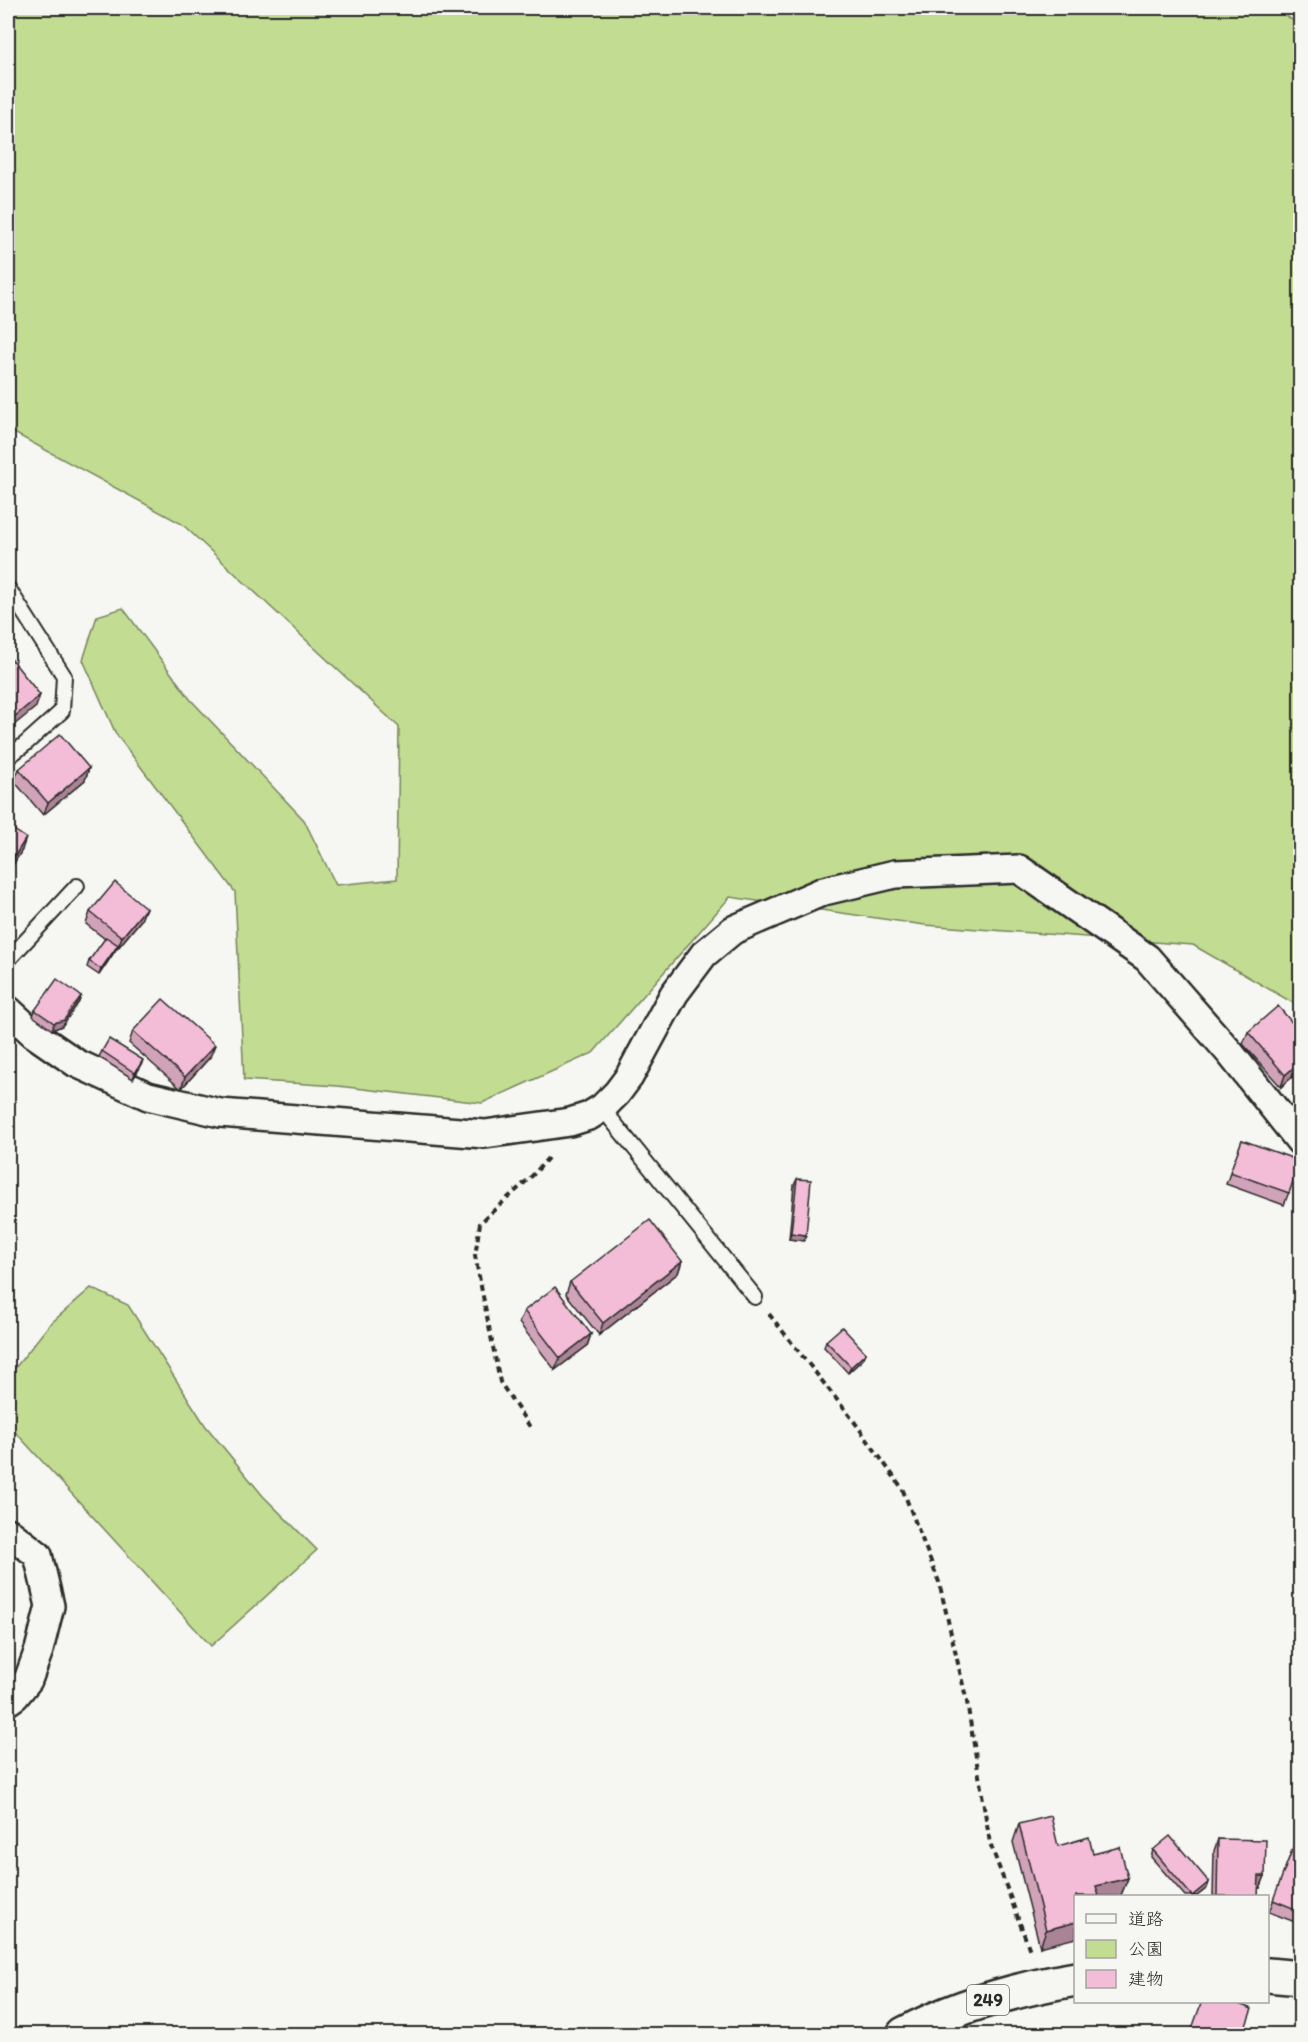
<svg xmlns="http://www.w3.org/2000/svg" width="1308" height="2042" font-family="Itim,'Klee One',sans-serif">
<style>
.green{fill:#c2dc92;stroke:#76845e;stroke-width:1.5}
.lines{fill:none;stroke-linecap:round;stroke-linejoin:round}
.lane-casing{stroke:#2b2b2b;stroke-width:18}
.street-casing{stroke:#2b2b2b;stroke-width:32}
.highway-casing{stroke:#2b2b2b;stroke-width:38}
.path{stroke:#2b2b2b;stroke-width:4;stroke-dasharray:6 4.5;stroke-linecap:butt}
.lane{stroke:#f6f6f2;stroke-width:14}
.street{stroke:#f6f6f2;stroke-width:27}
.highway{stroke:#f6f6f2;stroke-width:33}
.wall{fill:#d1a3b9;stroke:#2b2b2b;stroke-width:1.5}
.shaded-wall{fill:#aa8496;stroke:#2b2b2b;stroke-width:1.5}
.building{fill:#f3bdd7;stroke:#2b2b2b;stroke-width:1.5}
.labels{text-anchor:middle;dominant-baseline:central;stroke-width:5;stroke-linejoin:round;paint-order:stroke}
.shield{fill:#f6f6f2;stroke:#686867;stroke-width:1.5}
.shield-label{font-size:18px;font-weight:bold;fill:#2b2b2b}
</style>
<rect width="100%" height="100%" fill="#f6f6f2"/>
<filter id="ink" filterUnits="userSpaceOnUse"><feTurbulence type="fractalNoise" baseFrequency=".0167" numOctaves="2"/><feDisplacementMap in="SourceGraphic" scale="12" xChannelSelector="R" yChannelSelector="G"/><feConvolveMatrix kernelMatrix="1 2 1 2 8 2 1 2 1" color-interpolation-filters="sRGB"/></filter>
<g filter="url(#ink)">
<g class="green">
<polygon points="8,8 1274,8 1300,25 1300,1007 1193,945 925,925 730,897 593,1053 482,1103 338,1086 244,1080 235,892 116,734 83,660 97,616 123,608 190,699 304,820 336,885 397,879 399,727 182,524 16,434 8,423"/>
<polygon points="91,1288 128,1305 205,1425 263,1496 317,1550 211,1646 8,1424 8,1377 49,1325"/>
</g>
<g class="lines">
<g class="lane-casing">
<g id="lane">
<polyline points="8,588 64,676 62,711 24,745 8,757"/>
<polyline points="8,960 77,886"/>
<polyline points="602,1108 755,1297"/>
</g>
</g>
<g class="street-casing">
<g id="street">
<polyline points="8,1010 34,1034 76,1063 148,1096 220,1113 485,1134 570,1122 589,1116 602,1108 617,1093 629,1077 674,994 704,954 733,930 824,891 895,874 1019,869 1147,958 1230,1053 1300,1141"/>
<polyline points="8,1532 38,1555 50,1606 39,1650 28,1680 15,1696 8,1701"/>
</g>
</g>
<g class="highway-casing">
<g id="highway">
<polyline points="1268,1975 1300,1978"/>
<path d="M904,2034c53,-28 112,-45 172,-55"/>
</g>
</g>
<g class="path">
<polyline points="769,1314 853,1420 902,1488 939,1582 967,1702 990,1843 1031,1953"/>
<polyline points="530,1427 500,1382 475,1256 480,1223 533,1175 548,1158"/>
</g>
<use href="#lane" class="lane"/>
<use href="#street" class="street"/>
<use href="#highway" class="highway"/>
</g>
<g class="wall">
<polygon points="89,768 85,780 43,815 14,781 19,769"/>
<polygon points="8,826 22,850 8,873"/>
<polygon points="90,912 141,920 117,949 116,949 99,975 87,967 89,961 105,939 86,924"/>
<polygon points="81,996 79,1002 62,1026 52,1030 33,1016 35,1010"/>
<polygon points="133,1031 210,1057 181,1089 129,1043"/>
<polygon points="1248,1032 1300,1032 1300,1070 1281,1087 1243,1044"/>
<polygon points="102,1051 141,1066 133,1079 99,1057"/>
<polygon points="1242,1140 1300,1163 1284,1205 1226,1184"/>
<polygon points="797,1179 804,1241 789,1239 794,1185"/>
<polygon points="682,1261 678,1273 599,1335 566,1294 570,1282"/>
<polygon points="524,1311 591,1334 587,1346 555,1370 519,1323"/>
<polygon points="826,1341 866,1353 863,1359 848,1373 824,1347"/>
<polygon points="1019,1824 1058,1846 1093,1854 1128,1878 1121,1895 1076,1896 1040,1947 1013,1842"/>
<polygon points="1218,1839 1265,1876 1260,1888 1258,1888 1258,1896 1213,1896 1214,1851"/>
<polygon points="1294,1845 1300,1848 1300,1924 1269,1912"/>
<polygon points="1153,1850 1209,1882 1207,1888 1197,1896 1185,1896 1151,1857"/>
</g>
<g class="shaded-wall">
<polygon points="40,695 36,707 8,730 8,722"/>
<polygon points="89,768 85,780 43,815 48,803"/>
<polygon points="26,838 22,850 8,873 11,862"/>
<polygon points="146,908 141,920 117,949 122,937"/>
<polygon points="118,945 115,951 99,975 101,969"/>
<polygon points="81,996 79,1002 62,1026 52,1030 54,1023"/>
<polygon points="215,1045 210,1057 181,1089 185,1077"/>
<polygon points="143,1060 141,1066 133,1079 135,1073"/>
<polygon points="1300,1062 1300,1070 1281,1087 1285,1075"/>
<polygon points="791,1233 806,1235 804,1241 789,1239"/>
<polygon points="682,1261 678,1273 599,1335 603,1323"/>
<polygon points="591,1334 587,1346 555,1370 560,1358"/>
<polygon points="866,1353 863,1359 848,1373 851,1367"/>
<polygon points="1259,1876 1265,1876 1260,1888 1254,1888"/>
<polygon points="1128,1878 1121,1895 1117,1896 1092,1896 1096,1886"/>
<polygon points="1209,1882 1207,1888 1197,1896 1192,1896"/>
<polygon points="1076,1922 1076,1938 1040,1947 1046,1930"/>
</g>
<g class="building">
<polygon points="8,655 40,695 8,722"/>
<polygon points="60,734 89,768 48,803 19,769"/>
<polygon points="8,826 26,838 11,862 8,860"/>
<polygon points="115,882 146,908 122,937 90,912"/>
<polygon points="8,895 12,898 8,904"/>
<polygon points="106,937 118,945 101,969 89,961"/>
<polygon points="57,979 81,996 64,1020 54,1023 35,1010"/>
<polygon points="163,999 215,1045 185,1077 133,1031"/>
<polygon points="1278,1006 1300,1032 1300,1062 1285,1075 1248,1032"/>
<polygon points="109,1039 143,1060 135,1073 102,1051"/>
<polygon points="1242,1140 1300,1161 1289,1193 1230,1172"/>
<polygon points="797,1179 811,1180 806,1235 791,1233"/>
<polygon points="650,1220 682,1261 603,1323 570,1282"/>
<polygon points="555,1287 591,1334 560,1358 524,1311"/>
<polygon points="842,1327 866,1353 851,1367 826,1341"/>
<polygon points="8,1607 11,1607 10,1625 8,1625"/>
<polygon points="1051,1816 1058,1846 1089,1837 1093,1854 1120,1847 1128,1878 1096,1886 1099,1896 1076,1896 1076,1922 1046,1930 1019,1824"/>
<polygon points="1170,1836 1209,1882 1192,1896 1153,1850"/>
<polygon points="1218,1839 1266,1840 1265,1876 1259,1876 1258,1896 1217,1896"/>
<polygon points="1294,1845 1300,1848 1300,1911 1273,1900"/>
<polygon points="1202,2001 1231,2001 1252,2009 1243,2034 1190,2034"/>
</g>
</g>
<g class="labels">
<rect class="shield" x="967" y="1985" width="42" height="30" rx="4.5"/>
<g class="shield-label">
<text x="988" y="2000">249</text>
</g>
</g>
<rect width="1308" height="2042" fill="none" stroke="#f6f6f2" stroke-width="30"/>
<rect x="15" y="15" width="1278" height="2012" fill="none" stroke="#2b2b2b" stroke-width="2" filter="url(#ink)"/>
<rect x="1074" y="1895" width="195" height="108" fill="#f6f6f2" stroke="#a5a5a2" stroke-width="1.5"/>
<rect x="1086" y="1914" width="30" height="9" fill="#f6f6f2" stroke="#a5a5a2" stroke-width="1.5"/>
<text x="1128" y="1925" font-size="18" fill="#2b2b2b">道路</text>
<rect x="1086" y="1940" width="30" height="18" fill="#c2dc92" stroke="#a5a5a2" stroke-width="1.5"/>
<text x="1128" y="1955" font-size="18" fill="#2b2b2b">公園</text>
<rect x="1086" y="1970" width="30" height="18" fill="#f3bdd7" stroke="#a5a5a2" stroke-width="1.5"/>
<text x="1128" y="1985" font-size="18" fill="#2b2b2b">建物</text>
</svg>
